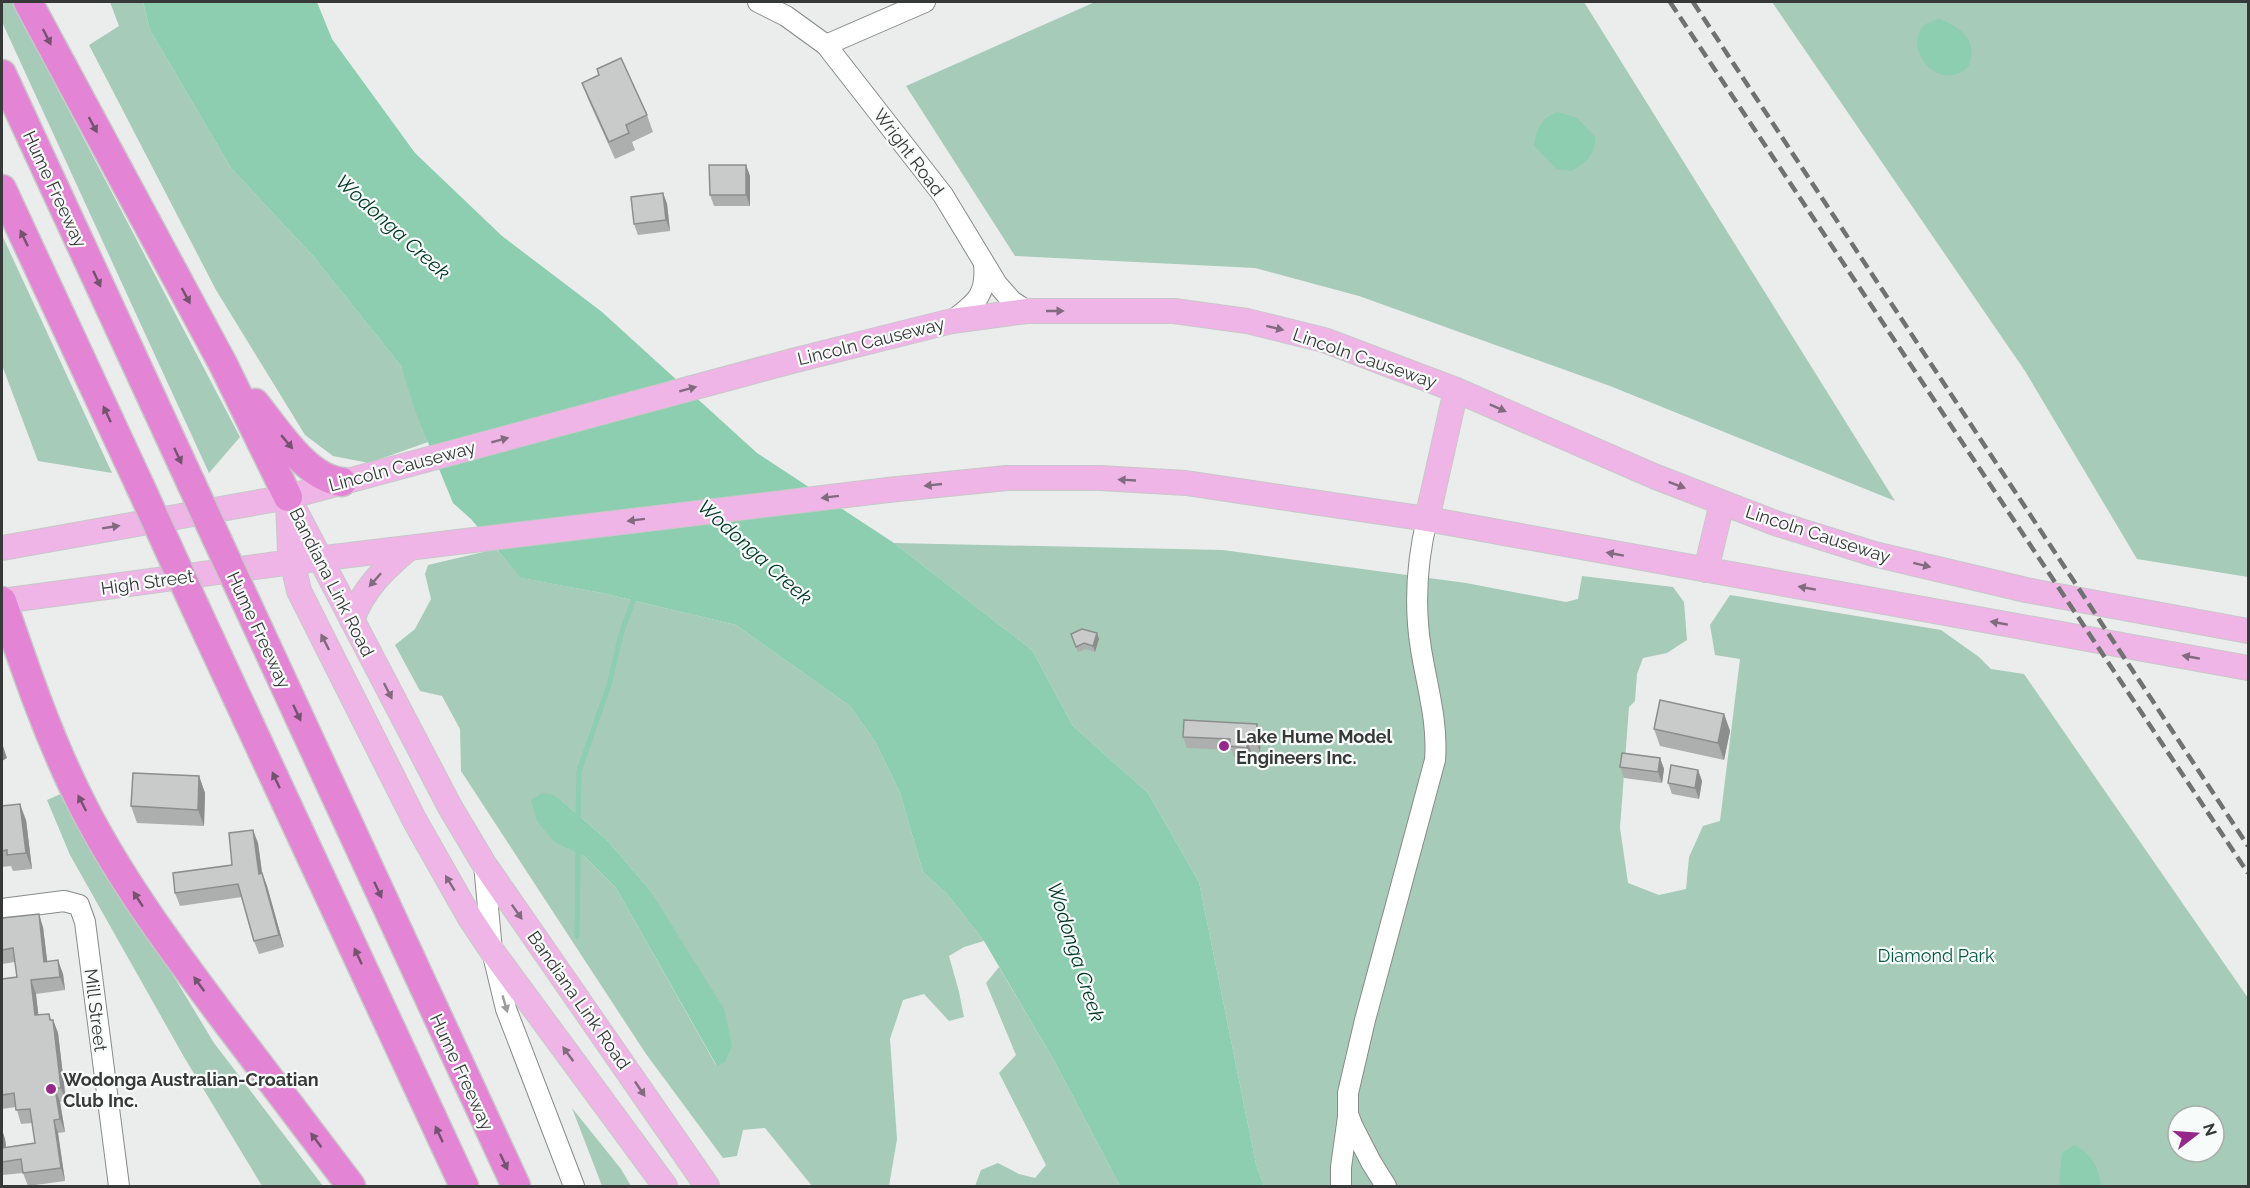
<svg xmlns="http://www.w3.org/2000/svg" width="2250" height="1188" font-family="Raleway,sans-serif">
<style>
.green{fill:#a6cbb9;fill-rule:evenodd}
.water{fill:#8dcdb0}
.lines{fill:none;stroke-linecap:round;stroke-linejoin:round}
.stream{stroke:#8dcdb0;stroke-width:5}
.minor-casing{stroke:#888b89;stroke-width:22}
.major-casing{stroke:#c7c8c7;stroke-width:26}
.highway-casing{stroke:#c7c8c7;stroke-width:31}
.minor{stroke:#fff;stroke-width:20}
.major{stroke:#efb5e6;stroke-width:24}
.highway{stroke:#e484d5;stroke-width:28}
.rail{stroke:#6f7271;stroke-width:4.5;stroke-dasharray:12 6;stroke-linecap:butt}
.highway-bridge-casing{stroke:#c7c8c7;stroke-width:31;stroke-linecap:butt}
.highway-bridge{stroke:#e484d5;stroke-width:28}
.wall{fill:#acafae}
.shaded-wall{fill:#8c8e8d}
.building{fill:#c8cbca;stroke:#8c8e8d;stroke-width:1.5}
.oneway{fill:#74536f}
.oneway2{fill:#816b7e}
.oneway3{fill:#9b9c9c}
.poi-dot{fill:#95288a;stroke:#f7fbf9;stroke-width:2}
.labels{text-anchor:middle;dominant-baseline:central;stroke-width:4.5;stroke-linejoin:round;paint-order:stroke}
.street-label{font-size:18px;fill:#373938;stroke:#f7fbf9}
.poi-label{font-size:18px;font-weight:bold;fill:#373938;stroke:#f7fbf9;text-anchor:start}
.park-label{font-size:18px;fill:#03593f;stroke:#f7fbf9}
.water-label{font-size:20px;font-style:italic;fill:#003624;stroke:#f7fbf9}
</style>
<rect width="100%" height="100%" fill="#eaedec"/>
<g class="green">
<polygon points="2,2 12,2 240,437 209,473 2,22"/>
<polygon points="110,2 143,2 150,30 231,168 313,256 401,366 428,442 369,463 333,456 305,435 216,290 89,45 119,26"/>
<polygon points="1095,2 1584,2 1895,501 1610,386 1359,296 1255,268 1015,256 906,86"/>
<polygon points="1772,2 2248,2 2248,577 2137,559 2025,371"/>
<polygon points="2,235 112,473 38,461 2,365"/>
<path d="M894,543l329,7 243,33 100,19 12,-3 4,-23 91,11 11,15 3,38 -20,13 -24,5 -6,16 -2,27 -6,6 -9,121 8,55 31,12 27,-6 3,-32 14,-31 17,-5 20,-162 -25,-4 -5,-30 20,-30 211,35 38,27 12,12 33,5 224,324v188h-984l-8,-22 -57,-282 -51,-89 -75,-67 -41,-76zM2178,1116h36v36h-36z"/>
<path d="M496,549l26,29 80,15 134,32 114,81 26,37 24,50 23,79 24,22 37,47 -20,6 -15,9 10,36 5,25 -15,4 -25,-27 -21,6 -13,39 7,100 -8,47h-77l-47,-58 -22,2 -6,26 -14,2 -77,-104 -185,-283 -1,-42 -18,-33 -22,-5 -25,-46 20,-16 16,-30 -6,-25 3,-9zM555,795l52,45 42,49 75,173 -8,3 -100,-177 -32,-32z"/>
<polygon points="63,793 214,1043 323,1186 262,1186 184,1057 70,855 47,800"/>
<polygon points="999,967 1056,1064 1120,1186 975,1186 981,1170 998,1163 1019,1174 1035,1178 1046,1165 999,1073 1016,1055 986,983"/>
<polygon points="572,1108 621,1169 631,1186 602,1186"/>
</g>
<g class="water">
<polygon points="143,2 317,2 332,39 415,153 502,236 602,312 757,453 894,543 1032,650 1073,726 1148,793 1199,882 1256,1164 1264,1186 1120,1186 1056,1064 984,941 947,894 923,872 900,793 876,743 850,706 736,625 602,593 521,578 471,519 453,503 416,413 401,366 313,256 231,168 150,30"/>
<path d="M1939,19c18,7 36,17 32,39 -1,7 -4,11 -10,14 -29,16 -59,-29 -35,-48 3,-2 9,-3 13,-5z"/>
<path d="M1558,112l19,6 18,19c1,17 -9,25 -23,34l-16,-2 -22,-24c3,-17 7,-28 24,-33z"/>
<polygon points="542,793 555,795 607,840 649,889 724,1009 732,1046 725,1062 717,1066 616,888 584,856 553,841 537,821 531,800"/>
<path d="M2074,1145c17,8 25,23 27,41h-42l3,-33z"/>
</g>
<g class="lines">
<g class="stream">
<polyline points="578,821 579,771 609,685 621,634 635,596"/>
<polyline points="577,936 578,848"/>
</g>
<g class="minor-casing">
<g id="minor">
<polyline points="758,2 786,16 826,45 943,195 997,284 1012,301 1027,311"/>
<polyline points="826,45 925,2"/>
<path d="M952,321c23,-18 35,-25 32,-57"/>
<polyline points="484,864 492,951 506,1009 574,1186"/>
<polyline points="2,909 64,901 79,905 85,922 119,1186"/>
<polyline points="1341,1186 1341,1167 1348,1117"/>
<path d="M1386,1186l-15,-24 -19,-37 -4,-11v-21l17,-73 70,-260c3,-39 -8,-73 -14,-111 -7,-43 -4,-88 6,-130"/>
</g>
</g>
<g class="major-casing">
<g id="major">
<polyline points="288,497 450,807 484,864 707,1186"/>
<polyline points="288,503 290,551 299,591 415,821 470,918 492,951 665,1186"/>
<polyline points="1427,519 1456,390"/>
<polyline points="2,548 288,497 792,361 952,321 1027,311 1174,311 1247,321 1324,340 1456,390 1656,477 1778,524 1874,554 2026,590 2248,631"/>
<polyline points="1706,570 1722,503"/>
<polyline points="2,601 292,562 888,490 1007,478 1100,478 1186,483 1427,519 2248,668"/>
<path d="M352,620c11,-31 32,-51 57,-72"/>
</g>
</g>
<g class="highway-casing">
<g id="highway">
<polyline points="28,2 223,364 288,497"/>
<polyline points="2,74 191,483"/>
<polyline points="2,189 140,486"/>
<path d="M255,403c22,27 51,75 87,79"/>
<path d="M2,601c24,70 48,141 82,207 38,74 88,141 138,208 43,57 86,114 129,170"/>
<polyline points="246,602 516,1186"/>
<polyline points="196,609 464,1186"/>
</g>
</g>
<use href="#minor" class="minor"/>
<use href="#major" class="major"/>
<use href="#highway" class="highway"/>
<g class="rail">
<polyline points="1670,2 2248,873"/>
<polyline points="1693,2 2248,846"/>
</g>
<g class="highway-bridge-casing">
<g id="highway-bridge">
<polyline points="191,483 246,602"/>
<polyline points="140,486 196,609"/>
</g>
</g>
<use href="#highway-bridge" class="highway-bridge"/>
</g>
<g class="wall">
<polygon points="597,69 647,115 653,132 632,142 635,150 615,159 588,99 582,83 599,75"/>
<polygon points="746,165 750,176 750,206 714,206 710,195"/>
<polygon points="663,193 667,204 670,231 638,235 634,224"/>
<polygon points="1097,633 1099,639 1095,652 1086,649 1078,652 1071,634"/>
<polygon points="1724,714 1730,731 1724,760 1660,746 1654,729"/>
<polygon points="1257,724 1261,735 1260,752 1251,751 1251,759 1234,757 1232,750 1187,748 1183,737"/>
<polygon points="1660,758 1664,769 1662,783 1624,778 1620,767"/>
<polygon points="1698,770 1702,781 1699,799 1672,794 1668,783"/>
<polygon points="199,776 205,793 204,826 137,823 131,806"/>
<polygon points="2,799 2,806 26,820 32,869 13,871 11,866 2,867"/>
<polygon points="258,843 262,873 267,886 284,947 259,954 254,941 242,897 180,906 175,893 232,865"/>
<polygon points="2,918 43,927 47,962 63,974 65,990 36,994 38,1015 49,1014 51,1020 53,1020 58,1033 66,1101 60,1102 65,1132 58,1133 65,1181 28,1186 23,1173 2,1175 2,1130 5,1139 6,1147 35,1143 32,1123 21,1124 16,1107 2,1109 2,979 17,977 15,962 2,964"/>
</g>
<g class="shaded-wall">
<polygon points="746,165 750,176 750,206 746,195"/>
<polygon points="663,193 667,204 670,231 666,220"/>
<polygon points="1097,633 1099,639 1095,652 1093,646"/>
<polygon points="1724,714 1730,731 1724,760 1718,743"/>
<polygon points="1257,724 1261,735 1260,752 1256,741"/>
<polygon points="1247,740 1251,751 1251,759 1247,748"/>
<polygon points="2,743 7,758 2,761"/>
<polygon points="1660,758 1664,769 1662,783 1658,772"/>
<polygon points="1698,770 1702,781 1699,799 1695,788"/>
<polygon points="199,776 205,793 204,826 198,810"/>
<polygon points="20,804 26,820 32,869 26,853"/>
<polygon points="253,830 258,843 264,887 259,874"/>
<polygon points="262,873 267,886 284,947 279,935"/>
<polygon points="39,914 43,927 49,975 44,962"/>
<polygon points="58,960 63,974 65,990 60,977"/>
<polygon points="31,980 36,994 40,1029 35,1015"/>
<polygon points="53,1020 58,1033 66,1101 61,1088"/>
<polygon points="55,1088 60,1102 65,1132 60,1119"/>
<polygon points="54,1120 58,1133 65,1181 61,1168"/>
<polygon points="2,1130 5,1139 8,1161 3,1148"/>
</g>
<g class="building">
<polygon points="621,58 647,115 626,125 629,133 609,142 582,83 599,75 597,69"/>
<polygon points="709,165 746,165 746,195 710,195"/>
<polygon points="663,193 666,220 634,224 631,197"/>
<polygon points="1082,629 1097,633 1093,646 1084,643 1076,647 1071,634"/>
<polygon points="1660,700 1724,714 1718,743 1654,729"/>
<polygon points="1184,720 1257,724 1256,741 1247,740 1247,748 1230,746 1230,739 1183,737"/>
<polygon points="1622,753 1660,758 1658,772 1620,767"/>
<polygon points="1671,765 1698,770 1695,788 1668,783"/>
<polygon points="133,773 199,776 198,810 131,806"/>
<polygon points="20,804 26,853 7,855 7,850 2,851 2,806"/>
<polygon points="253,830 259,874 262,873 279,935 254,941 238,884 175,893 173,873 232,865 229,833"/>
<polygon points="39,914 44,962 58,960 60,977 31,980 35,1015 49,1014 50,1020 53,1020 61,1088 55,1088 60,1119 54,1120 61,1168 23,1173 21,1159 2,1162 2,1138 3,1148 35,1143 30,1109 16,1110 14,1093 2,1095 2,979 17,977 13,948 2,950 2,918"/>
</g>
<defs><path id="oneway-solid" d="M-6-.8H1V-3.2L6.5 0L1 3.2V.8H-6Z" transform="scale(1.5)"/></defs>
<g class="oneway">
<use href="#oneway-solid" transform="translate(47 37) rotate(63)"/>
<use href="#oneway-solid" transform="translate(93 125) rotate(62)"/>
<use href="#oneway-solid" transform="translate(24 238) rotate(-115)"/>
<use href="#oneway-solid" transform="translate(97 279) rotate(65)"/>
<use href="#oneway-solid" transform="translate(186 296) rotate(62)"/>
<use href="#oneway-solid" transform="translate(107 414) rotate(-115)"/>
<use href="#oneway-solid" transform="translate(287 442) rotate(50)"/>
<use href="#oneway-solid" transform="translate(178 456) rotate(65)"/>
<use href="#oneway-solid" transform="translate(297 713) rotate(65)"/>
<use href="#oneway-solid" transform="translate(276 780) rotate(-115)"/>
<use href="#oneway-solid" transform="translate(82 803) rotate(-117)"/>
<use href="#oneway-solid" transform="translate(378 890) rotate(65)"/>
<use href="#oneway-solid" transform="translate(138 899) rotate(-123)"/>
<use href="#oneway-solid" transform="translate(358 956) rotate(-115)"/>
<use href="#oneway-solid" transform="translate(199 984) rotate(-126)"/>
<use href="#oneway-solid" transform="translate(439 1134) rotate(-115)"/>
<use href="#oneway-solid" transform="translate(316 1140) rotate(-127)"/>
<use href="#oneway-solid" transform="translate(504 1162) rotate(65)"/>
</g>
<g class="oneway2">
<use href="#oneway-solid" transform="translate(1055 311)"/>
<use href="#oneway-solid" transform="translate(1275 328) rotate(14)"/>
<use href="#oneway-solid" transform="translate(688 389) rotate(-15)"/>
<use href="#oneway-solid" transform="translate(1498 408) rotate(24)"/>
<use href="#oneway-solid" transform="translate(500 440) rotate(-15)"/>
<use href="#oneway-solid" transform="translate(1127 480) rotate(-177)"/>
<use href="#oneway-solid" transform="translate(933 485) rotate(174)"/>
<use href="#oneway-solid" transform="translate(1677 485) rotate(21)"/>
<use href="#oneway-solid" transform="translate(830 497) rotate(173)"/>
<use href="#oneway-solid" transform="translate(636 520) rotate(173)"/>
<use href="#oneway-solid" transform="translate(111 527) rotate(-9)"/>
<use href="#oneway-solid" transform="translate(1615 554) rotate(-170)"/>
<use href="#oneway-solid" transform="translate(1922 565) rotate(14)"/>
<use href="#oneway-solid" transform="translate(375 580) rotate(132)"/>
<use href="#oneway-solid" transform="translate(1807 588) rotate(-170)"/>
<use href="#oneway-solid" transform="translate(1999 623) rotate(-170)"/>
<use href="#oneway-solid" transform="translate(325 642) rotate(-117)"/>
<use href="#oneway-solid" transform="translate(2191 657) rotate(-170)"/>
<use href="#oneway-solid" transform="translate(388 691) rotate(63)"/>
<use href="#oneway-solid" transform="translate(450 883) rotate(-121)"/>
<use href="#oneway-solid" transform="translate(517 912) rotate(55)"/>
<use href="#oneway-solid" transform="translate(568 1054) rotate(-126)"/>
<use href="#oneway-solid" transform="translate(640 1089) rotate(56)"/>
</g>
<use class="oneway3" href="#oneway-solid" transform="translate(505 1004) rotate(74)"/>
<g class="poi-dot">
<circle cx="1224" cy="746" r="6"/>
<circle cx="51" cy="1089" r="6"/>
</g>
<g class="labels">
<g class="street-label">
<text transform="translate(909 152) rotate(53)">Wright Road</text>
<text transform="translate(55 189) rotate(65)">Hume Freeway</text>
<text transform="translate(871 341) rotate(-14)">Lincoln Causeway</text>
<text transform="translate(1365 358) rotate(19)">Lincoln Causeway</text>
<text transform="translate(402 466) rotate(-15)">Lincoln Causeway</text>
<text transform="translate(1818 534) rotate(18)">Lincoln Causeway</text>
<text transform="translate(147 582) rotate(-8)">High Street</text>
<text transform="translate(332 582) rotate(63)">Bandiana Link Road</text>
<text transform="translate(259 630) rotate(65)">Hume Freeway</text>
<text transform="translate(579 1000) rotate(55)">Bandiana Link Road</text>
<text transform="translate(96 1010) rotate(83)">Mill Street</text>
<text transform="translate(462 1072) rotate(65)">Hume Freeway</text>
</g>
<g class="poi-label">
<text x="1236" y="736">Lake Hume Model<tspan x="1236" dy="21">Engineers Inc.</tspan></text>
<text x="63" y="1079">Wodonga Australian-Croatian<tspan x="63" dy="21">Club Inc.</tspan></text>
</g>
<g class="park-label">
<text x="1936" y="955">Diamond Park</text>
</g>
<g class="water-label">
<text transform="translate(393 227) rotate(42)">Wodonga Creek</text>
<text transform="translate(755 552) rotate(42)">Wodonga Creek</text>
<text transform="translate(1076 952) rotate(72)">Wodonga Creek</text>
</g>
</g>
<rect width="2250" height="1188" fill="none" stroke="#373938" stroke-width="6"/>
<g transform="translate(2196 1134) rotate(73)"><circle r="28" fill="#f7fbf9" stroke="#aaadac" stroke-width="1.5"/>
<path d="M0-4.5L10 22L0 15L-10 22Z" fill="#95288a"/>
<text y="-9" font-size="16" font-weight="bold" text-anchor="middle" fill="#373938">N</text>
</g>
</svg>
